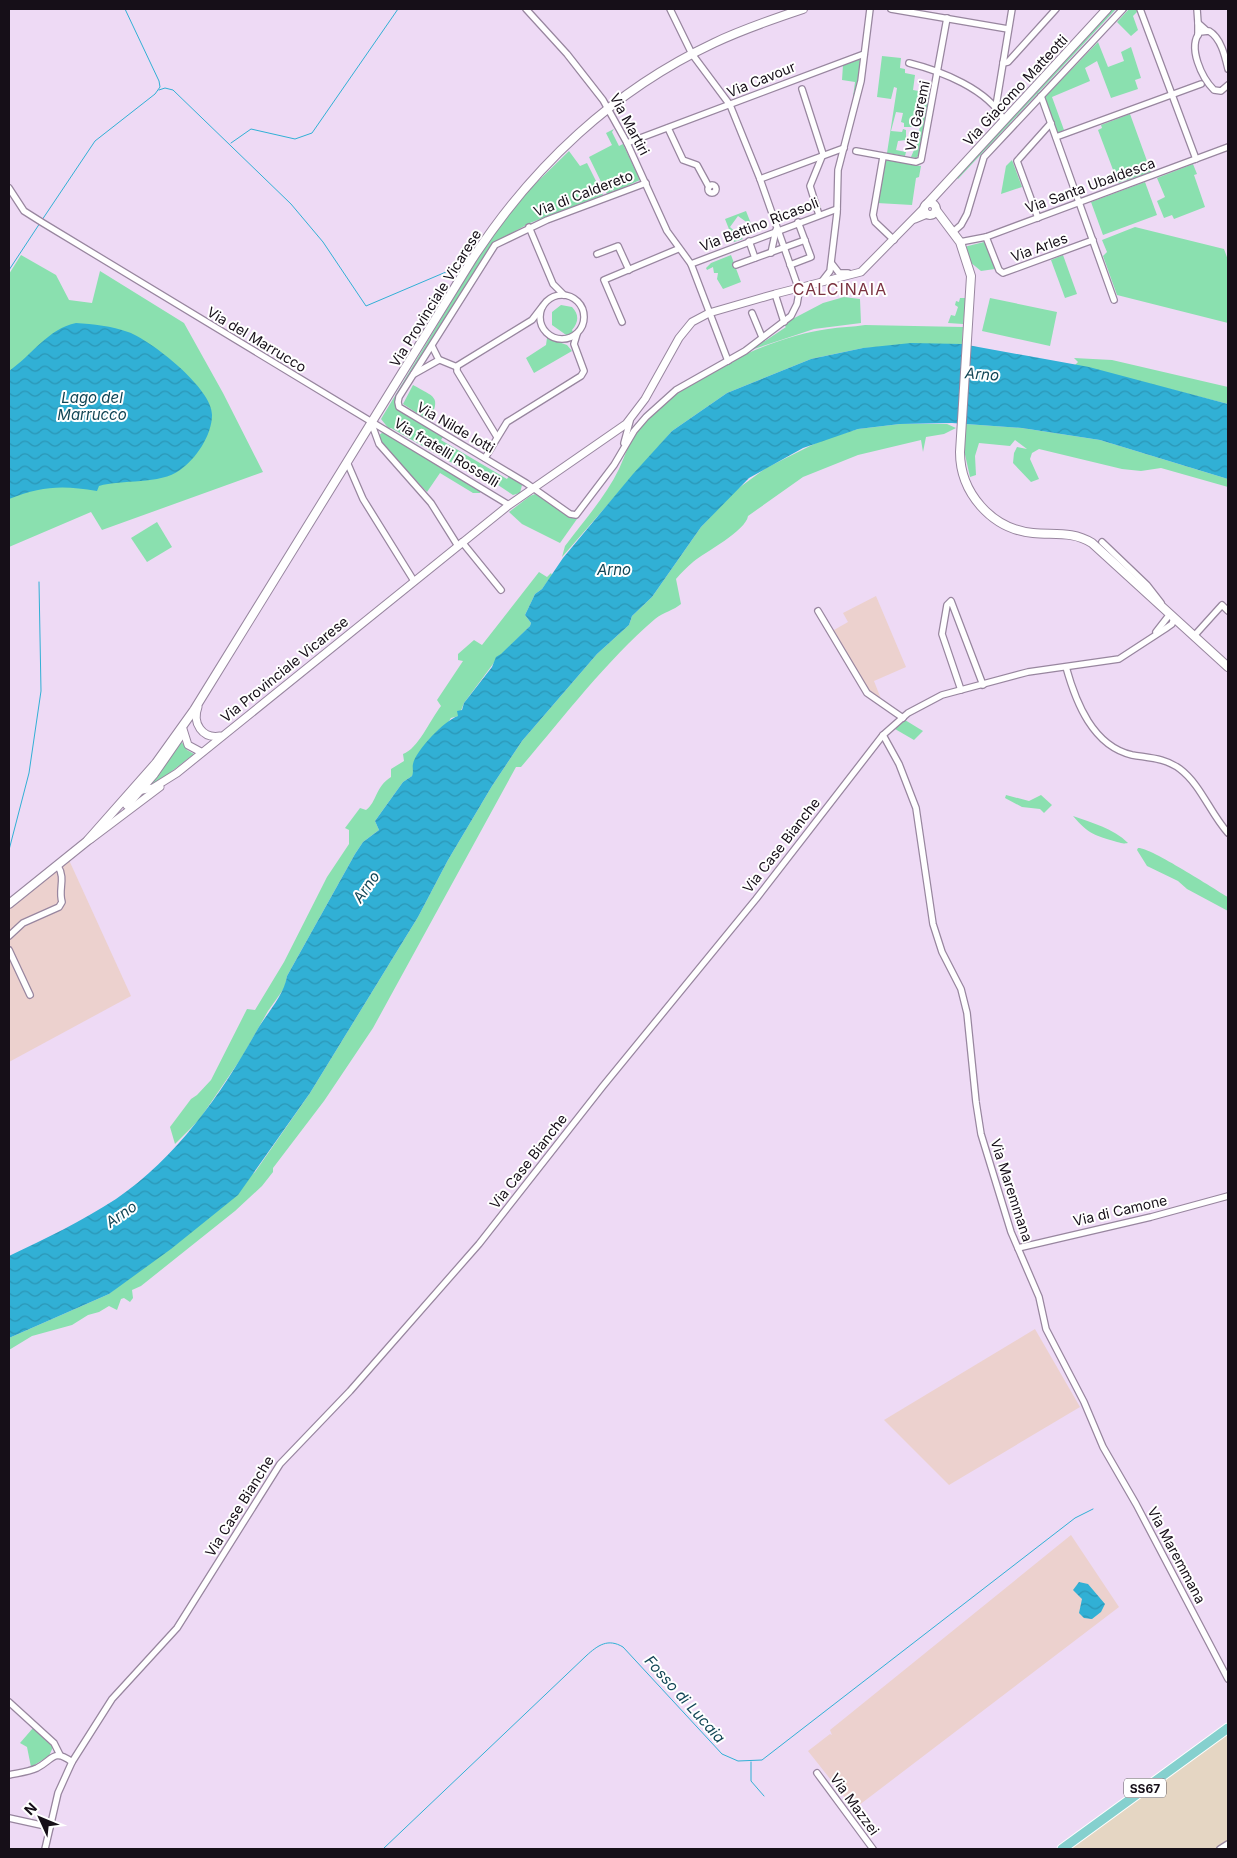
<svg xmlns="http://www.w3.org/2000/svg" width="1237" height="1858" font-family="Inter,sans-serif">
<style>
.commercial{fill:#e5d6c3}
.industrial{fill:#ecd1ce}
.green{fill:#8ae0af}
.water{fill:url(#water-waves)}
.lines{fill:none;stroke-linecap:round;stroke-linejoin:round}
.stream{stroke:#31b0d5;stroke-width:1}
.minor-casing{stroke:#98869f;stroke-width:8}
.tertiary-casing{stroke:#98869f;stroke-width:9}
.secondary-casing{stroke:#98869f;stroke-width:10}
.primary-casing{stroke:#fff;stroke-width:11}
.minor{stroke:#fff;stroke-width:5.5}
.tertiary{stroke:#fff;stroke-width:7}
.secondary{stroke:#fff;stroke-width:8}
.primary{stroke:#85d0ce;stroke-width:9}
.labels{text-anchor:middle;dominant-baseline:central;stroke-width:4;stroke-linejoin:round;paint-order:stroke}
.shield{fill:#fff;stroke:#5c575d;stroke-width:1}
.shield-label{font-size:12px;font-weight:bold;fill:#160f18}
.street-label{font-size:14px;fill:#160f18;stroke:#fff}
.water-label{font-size:15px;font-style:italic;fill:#124656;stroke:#fff}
.quarter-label{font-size:16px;letter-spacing:1px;fill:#7b3341;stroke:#fff}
</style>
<defs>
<pattern id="water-waves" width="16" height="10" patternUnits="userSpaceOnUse" patternTransform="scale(1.25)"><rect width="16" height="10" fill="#31b0d5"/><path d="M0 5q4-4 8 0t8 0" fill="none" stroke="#2b96b6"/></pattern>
</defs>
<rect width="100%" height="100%" fill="#eedaf5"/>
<polygon class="commercial" points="1228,1732 1228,1849 1069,1849"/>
<g class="industrial">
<polygon points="876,596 906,667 874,681 881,699 868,690 834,630 848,622 843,613"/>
<polygon points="69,860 131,996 9,1062 9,908"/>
<polygon points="1035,1329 1080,1407 949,1485 884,1420"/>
<polygon points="1071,1535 1119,1607 854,1809 808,1751 830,1734 832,1735 830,1730"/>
</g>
<g class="green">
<polygon points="1111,9 1116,9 958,179 956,177"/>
<polygon points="1129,9 1136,9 1137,12 1133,16 1138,30 1131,36 1117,22"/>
<polygon points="1098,42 1108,67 1124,61 1121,52 1131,47 1141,78 1135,80 1138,89 1111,98 1097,61 1085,68 1090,81 1052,97 1064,130 1057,133 1044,98"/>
<polygon points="882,56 901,58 900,68 905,69 905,73 915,75 913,90 930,93 919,155 916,158 911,157 914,150 916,149 920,126 913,124 912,127 904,127 904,123 901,122 903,113 896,112 891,131 902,132 903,129 906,130 906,140 898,141 896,150 906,152 905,156 887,153 897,88 894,87 891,99 877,97"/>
<polygon points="861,59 855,97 853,97 855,82 842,80 843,65"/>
<polygon points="1130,114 1151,172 1118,183 1098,130 1102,128 1101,125"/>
<polygon points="614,129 612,132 619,146 623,144 640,180 614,192 611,185 613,192 607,194 589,157 612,145 606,133"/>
<polygon points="569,151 580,166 587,163 603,195 530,223 493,243 395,402 401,412 443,437 441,440 507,479 509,476 522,485 520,493 513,495 498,485 494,487 391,428 389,429 381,419 489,239 530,189"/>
<polygon points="885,160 921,166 919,177 916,178 912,205 877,203"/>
<polygon points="1012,160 1022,187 1001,194 1006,166"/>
<polygon points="1193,164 1197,174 1194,175 1205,207 1174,219 1172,215 1164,218 1157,201 1165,197 1157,178"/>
<polygon points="1145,182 1157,215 1103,235 1091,202"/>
<polygon points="746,211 752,226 738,216 730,227 743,239 734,242 725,219"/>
<polygon points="1135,227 1224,249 1228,260 1228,323 1117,295 1103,256 1107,252 1102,240"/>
<polygon points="984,242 986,245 995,269 981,271 970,262 964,247"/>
<polygon points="21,255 56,275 69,300 92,303 100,271 184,323 223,393 263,472 102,530 91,512 9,547 9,274"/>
<polygon points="731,255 741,282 723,289 717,279 718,273 714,273 713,267 707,270 706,268 711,263"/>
<polygon points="1063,255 1077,294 1065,298 1051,260"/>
<polygon points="844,297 860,299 861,323 814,329 748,351 763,339 765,341 786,327 783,324 823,303"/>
<polygon points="960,298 966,298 963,324 948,323 951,315 955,316 958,307 955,305 956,301 959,302"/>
<polygon points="990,298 1057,312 1050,346 982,331"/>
<path d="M561,305l11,2c7,7 7,15 0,23l2,4 -5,3 -17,-12v-13z"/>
<path d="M865,325l98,2 -1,17 -99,4 -52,11 -84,34 -55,38 -110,126 3,-11c18,-24 41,-50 54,-77 7,-15 11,-31 22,-44 41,-45 126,-88 187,-96 12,-2 25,-2 37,-4z"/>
<polygon points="547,338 567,345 572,351 534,373 526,358 546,345"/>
<polygon points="1074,358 1112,360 1228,387 1228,404 1075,365 1078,362"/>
<path d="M413,385c21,12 29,11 16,36l-26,-17z"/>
<path d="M900,424h47l9,4 -12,6 -18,3 -3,15 -2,-12 -63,15 -55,22 -55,39c-2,15 -43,36 -55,46 -6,5 -12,11 -17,17l5,25c-7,6 -17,8 -26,15 -50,43 -91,98 -134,148h-5l-143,261 -49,73 -51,67v4l-11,14 -27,25 -94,75 -9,4 1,8 -3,4 -6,-4 -3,1 -4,11 -8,-4 -10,6 -11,3 -16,10 -40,11 -23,14v-12l100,-44 146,-122 55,-79 108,-176 30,-57 44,-74 30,-45 75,-87 32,-29 3,-9 20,-19 49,-70 35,-37 30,-22 56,-28 36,-11z"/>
<polygon points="966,424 1022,428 1100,440 1228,479 1228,487 1161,468 1141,471 1122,469 1039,449 1032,453 1030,459 1039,479 1031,482 1013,463 1014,453 1017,447 1027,449 1015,440 1010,446 979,443 975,456 976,475 970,477 964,450"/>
<polygon points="383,432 481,489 480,493 473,493 440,473 427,492 381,443 378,436"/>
<polygon points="535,494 577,519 560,543 522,524 509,512 530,496"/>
<polygon points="157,522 172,547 147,562 131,538"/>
<path d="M539,572l8,5 4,-4 1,2 -10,14 -7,5 -10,21 6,8 -1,3 -34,34 -32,43 -5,13 -8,2 -39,58 -9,6 -28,39 4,9 -16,12 -8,12 -68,122 -2,11 -17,24 -26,46 -43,63 -24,24 -5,-17 21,-28 6,-4 14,-15 36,-71 8,1 29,-48 43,-85 22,-33v-14l-4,-2 15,-20 6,2c11,-8 9,-23 25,-33v-8l13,-8 -1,-7c15,-5 27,-34 38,-48l-4,-6 26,-39 -5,-1v-6l16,-14 8,5z"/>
<polygon points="905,720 923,731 914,740 895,729"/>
<polygon points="181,741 187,750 194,754 158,782 147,786"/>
<polygon points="1006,795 1029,801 1041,795 1052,805 1044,813 1040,809 1022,807 1005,798"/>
<path d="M1073,816c19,7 40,12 55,27 -6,1 -6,0 -11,-1 -22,-7 -28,-7 -44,-26z"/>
<path d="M1138,848c12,-1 76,41 90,49v14l-41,-22 -9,-8 -31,-15 -10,-16z"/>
<polygon points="33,1728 53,1747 49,1756 31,1767 27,1747 20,1743"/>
</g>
<g class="water">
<path d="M76,323c17,1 36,3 52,9 23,8 85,57 84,83 0,20 -16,44 -32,55 -20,15 -58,9 -81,16l-2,5c-35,-6 -55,-5 -88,8v-128c22,-15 40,-43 67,-48z"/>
<path d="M911,343l51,1 127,23 139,37v75l-128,-39 -78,-12 -70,-5 -52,1 -42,5 -55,19 -54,30 -48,49 -49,70 -20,19 -3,9 -32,29 -75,87 -30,45 -44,74 -30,57 -108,176 -72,102 -67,54 -62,45 -100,44v-82c36,-17 73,-35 107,-57 60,-41 105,-104 140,-167 10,-18 28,-36 31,-56l68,-122 8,-12 16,-12 -4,-9 28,-39 9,-6c2,-5 0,-8 1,-12 3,-14 32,-44 45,-48l-1,-5 5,-1 2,-7 28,-36 4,-10 5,-3 29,-28 1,-3 -6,-8 10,-21 7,-5 21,-31 70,-84 39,-43 55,-38 84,-34 52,-11z"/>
<polygon points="1079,1582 1088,1584 1105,1604 1101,1612 1092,1619 1084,1618 1079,1613 1082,1599 1073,1590"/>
</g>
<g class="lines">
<g class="stream">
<polyline points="159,90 165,88 173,90 291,204 323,242 366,306 453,269"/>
<polyline points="231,143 251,129 295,139 312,133 398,9"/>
<polyline points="42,220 95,141 155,94 160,87 159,81 125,9"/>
<polyline points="9,270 40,223"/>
<polyline points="9,850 29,773 41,691 39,582"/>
<polyline points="751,1762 751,1781 764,1796"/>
<path d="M383,1849l203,-193c12,-11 22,-18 37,-9l99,107 16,7 24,-1 313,-242 18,-9"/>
</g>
<g class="minor-casing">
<g id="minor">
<polyline points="526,9 567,54 603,100 627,143 667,231 691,264 728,361"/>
<polyline points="670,9 692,54 730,105 760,179 798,287"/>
<polyline points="891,9 1008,29"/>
<polyline points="1140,9 1196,159"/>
<polyline points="1197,9 1198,23"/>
<polyline points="1198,35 1198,23 1207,31"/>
<path d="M909,63c32,8 79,26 95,57"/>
<polyline points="1003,63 1008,62 1056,9"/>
<path d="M1228,69c-3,-13 -7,-31 -19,-38l-9,1c-13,15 2,46 14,58l7,1 7,-6"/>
<polyline points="802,89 823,154 810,186 819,215"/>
<polyline points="1041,96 1114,300"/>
<polyline points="996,106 1012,9"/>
<polyline points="668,128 683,160 697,165 709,187"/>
<polyline points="1056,137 1201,84"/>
<polyline points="627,143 864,54"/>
<polyline points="856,151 916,162 921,160 947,18"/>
<polyline points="883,157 873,215 875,222 894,240"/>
<polyline points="760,179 844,148"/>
<polyline points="646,183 547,220 495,245 399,397 398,402 399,407 526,483 570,514 576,515 614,465 634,431 646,417 676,390 745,351 791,316 797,304 800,287"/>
<circle cx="712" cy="189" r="4"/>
<polyline points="9,188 24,211 43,223 509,505"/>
<polyline points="1038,218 1017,161 1051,123"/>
<polyline points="529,227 553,284 564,295"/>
<polyline points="953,232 961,225 967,214 984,157 1123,9"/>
<polyline points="986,237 999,270 1003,273 1093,240"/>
<polyline points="749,241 755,258"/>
<polyline points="960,242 986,237 1228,147"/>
<polyline points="771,253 776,230"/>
<polyline points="597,254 618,246 629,270"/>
<polyline points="691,264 837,209"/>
<polyline points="832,264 839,273 848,273"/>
<polyline points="736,265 805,240"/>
<polyline points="790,265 811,257 798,222"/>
<polyline points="823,280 830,271 837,213 838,170 861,81 870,9"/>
<polyline points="775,294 784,322"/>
<circle cx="562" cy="317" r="22"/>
<polyline points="752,313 762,337"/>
<polyline points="622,322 604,280 678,249"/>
<polyline points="440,360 457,367"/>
<polyline points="414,374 439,360 432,346"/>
<polyline points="371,422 379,444 431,503 458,546"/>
<polyline points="497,437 457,371 457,366 532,320 542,307"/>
<polyline points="624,443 630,421"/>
<polyline points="485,458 507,422 581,376 584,371 574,344 577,334"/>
<polyline points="347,462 363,499 414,581"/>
<polyline points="462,542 501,590"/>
<polyline points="1102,542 1147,585 1161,603"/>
<polyline points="818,611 867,693 903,718"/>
<polyline points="1156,632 1170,614"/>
<polyline points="1194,636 1222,605 1228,611"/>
<path d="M1066,667c10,36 27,79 66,88 17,3 33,3 48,14 21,16 30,44 48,64"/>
<polyline points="961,690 942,634 947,605 951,601 983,685"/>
<polyline points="883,735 899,764 916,808 933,924 942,952 961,989 967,1013 976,1102 981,1134 1011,1232 1039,1297 1046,1329 1084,1402 1103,1447 1136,1504 1228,1679"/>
<path d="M9,936l14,-13 36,-16 3,-5c-4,-13 4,-23 -4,-36"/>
<polyline points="9,950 30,995"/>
<polyline points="1018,1248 1151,1217 1228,1196"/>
<polyline points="9,1702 54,1743 60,1755"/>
<polyline points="817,1773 873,1849"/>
<path d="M9,1775c9,-2 19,-3 28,-7 16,-8 16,-20 35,-6"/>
<polyline points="9,1818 50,1827"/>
<polyline points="45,1849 58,1793 72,1762 112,1699 177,1628 280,1464 350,1391 479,1244 603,1086 756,899 883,735 908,713 942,695 1028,672 1119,659 1165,629 1172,624 1174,618"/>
<polyline points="1220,1849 1228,1844"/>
</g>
</g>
<g class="tertiary-casing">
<g id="tertiary">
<polyline points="915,219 927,214"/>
<path d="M198,707c-6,16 4,32 22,29"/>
<polyline points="183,729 188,745 201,752"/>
<polyline points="137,791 153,788 177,773 509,505 626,424 645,399 679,338 692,322 709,313 775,294 861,272 924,208"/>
<polyline points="91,839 160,787"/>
</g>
</g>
<g class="secondary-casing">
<g id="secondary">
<circle cx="930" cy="209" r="6"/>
<polyline points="928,203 1107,9"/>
<path d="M936,210l24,32 11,34 -11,176c0,40 31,77 73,81 21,2 40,-2 59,10l136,124"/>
<polyline points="127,805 154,774 181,735"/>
<path d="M88,840l68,-77 38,-53 279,-452c60,-92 141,-168 241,-215 29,-14 59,-24 89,-34"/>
<polyline points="9,904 91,838"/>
</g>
</g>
<g class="primary-casing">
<polyline id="primary" points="1062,1849 1228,1728"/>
</g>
<use href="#minor" class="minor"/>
<use href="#tertiary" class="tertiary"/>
<use href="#secondary" class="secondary"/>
<use href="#primary" class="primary"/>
</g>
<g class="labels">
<rect class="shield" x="1124" y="1778.5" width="42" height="19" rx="4"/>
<g class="shield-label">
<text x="1145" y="1788">SS67</text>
</g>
<g class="street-label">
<text transform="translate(761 79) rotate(-22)">Via Cavour</text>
<text transform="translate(1015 90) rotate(-47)">Via Giacomo Matteotti</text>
<text transform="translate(917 116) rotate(-78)">Via Garemi</text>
<text transform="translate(630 124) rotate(62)">Via Martiri</text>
<text transform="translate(1090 185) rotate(-20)">Via Santa Ubaldesca</text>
<text transform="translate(583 193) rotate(-21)">Via di Caldereto</text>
<text transform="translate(759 224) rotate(-21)">Via Bettino Ricasoli</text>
<text transform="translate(1039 247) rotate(-20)">Via Arles</text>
<text transform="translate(435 298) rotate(-58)">Via Provinciale Vicarese</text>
<text transform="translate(257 339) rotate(31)">Via del Marrucco</text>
<text transform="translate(456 427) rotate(30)">Via Nilde Iotti</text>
<text transform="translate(447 452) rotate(31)">Via fratelli Rosselli</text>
<text transform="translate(284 669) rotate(-39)">Via Provinciale Vicarese</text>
<text transform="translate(781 845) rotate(-52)">Via Case Bianche</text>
<text transform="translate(528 1161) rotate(-52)">Via Case Bianche</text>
<text transform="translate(1012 1190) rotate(72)">Via Maremmana</text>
<text transform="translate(1120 1210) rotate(-13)">Via di Camone</text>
<text transform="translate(239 1506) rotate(-58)">Via Case Bianche</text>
<text transform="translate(1177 1555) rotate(62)">Via Maremmana</text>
<text transform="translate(855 1804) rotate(54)">Via Mazzei</text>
</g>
<g class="water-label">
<text transform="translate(982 374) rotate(4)">Arno</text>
<text x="92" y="397">Lago del<tspan x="92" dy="17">Marrucco</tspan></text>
<text x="614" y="569">Arno</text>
<text transform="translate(366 887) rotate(-55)">Arno</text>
<text transform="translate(121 1214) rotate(-35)">Arno</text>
<text transform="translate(685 1699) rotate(48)">Fosso di Lucaia</text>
</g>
<g class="quarter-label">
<text x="840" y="289">CALCINAIA</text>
</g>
</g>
<rect width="1237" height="1858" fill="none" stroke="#160f18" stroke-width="20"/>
<g transform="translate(40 1818) rotate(314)" stroke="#ffffff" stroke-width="4" paint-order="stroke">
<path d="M0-4L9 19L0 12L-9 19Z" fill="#160f18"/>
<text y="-8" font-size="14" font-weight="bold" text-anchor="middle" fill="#160f18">N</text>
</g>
</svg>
